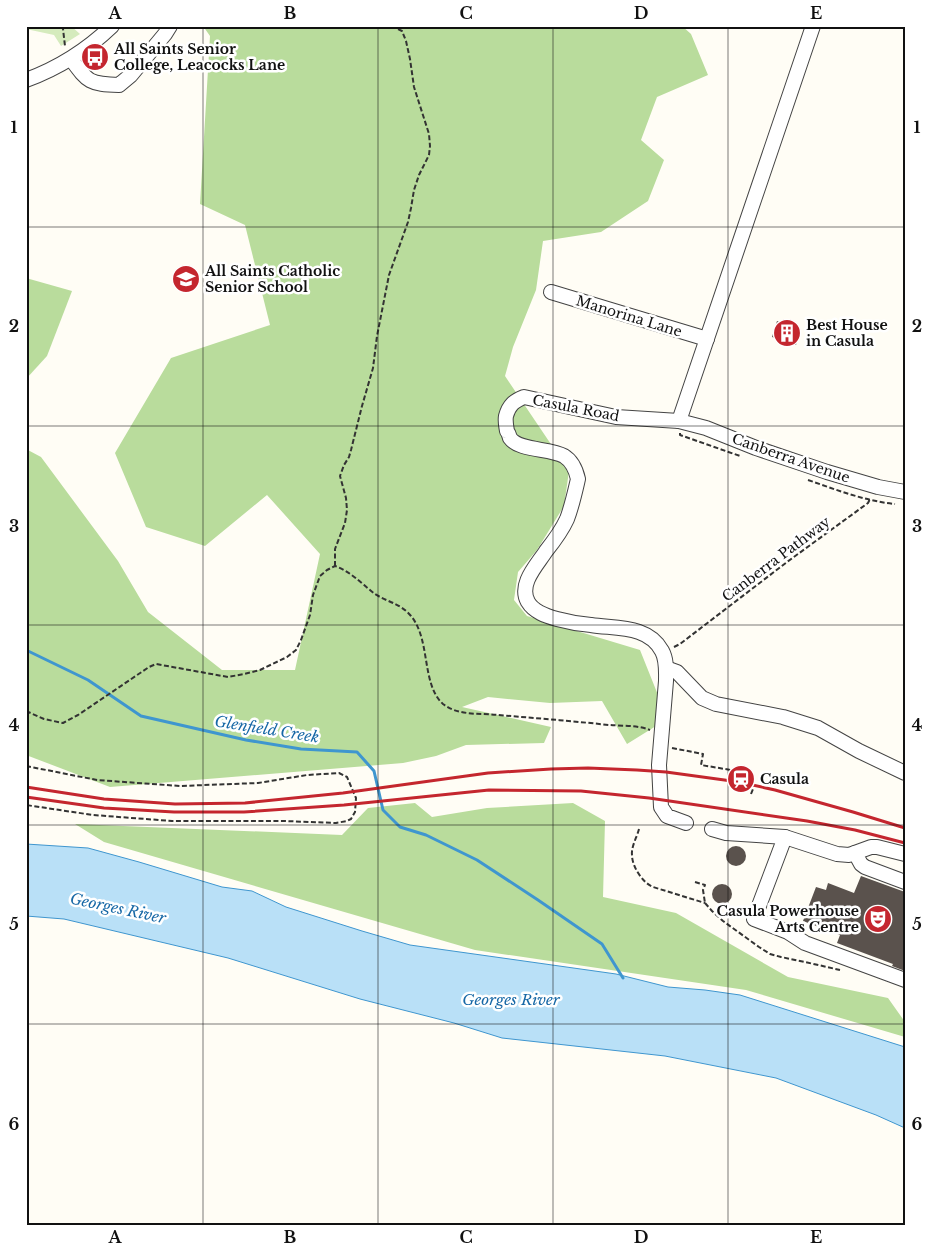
<svg xmlns="http://www.w3.org/2000/svg" width="931" height="1251" font-family="'Libre Baskerville',serif">
<style>
.green{fill:#d5ebbd}
.forest{fill:#b9dc9c}
.water{fill:#b9e0f7;stroke:#3f96cf}
.lines{fill:none;stroke-linecap:round;stroke-linejoin:round}
.stream{stroke:#3f96cf;stroke-width:3}
.building{fill:#5a524d}
.minor-casing{stroke:#444;stroke-width:16}
.path{stroke:#333;stroke-width:2;stroke-dasharray:5 2.5;stroke-linecap:butt}
.minor{stroke:#fff;stroke-width:14}
.rail{stroke:#c4262e;stroke-width:3}
.grid{fill:none;stroke:#111;stroke-width:1;stroke-opacity:0.55}
.labels{text-anchor:middle;dominant-baseline:central;stroke-width:5;stroke-linejoin:round;paint-order:stroke}
.poi-label{font-size:14px;font-weight:bold;fill:#111;stroke:#fff;text-anchor:start}
.street-label{font-size:14px;fill:#111;stroke:#fff}
.water-label{font-size:15px;font-style:italic;fill:#1768a6;stroke:#fff}
.neatline{fill:none;stroke:#111;stroke-width:2}
.grid-label{font-size:16px;text-anchor:middle;font-weight:bold;fill:#111}
</style>
<rect width="100%" height="100%" fill="#fffdf5"/>
<polygon class="green" points="26,26 71,26 80,34 61,46 54,35 26,29"/>
<g class="forest">
<polygon points="203,26 682,26 691,34 708,75 657,97 641,140 664,160 648,201 601,232 543,241 536,290 513,347 505,376 569,471 564,506 537,550 518,572 514,600 527,616 640,650 658,695 656,726 627,744 602,701 550,703 488,697 462,707 551,727 544,743 466,745 436,756 403,763 110,787 26,755 26,449 41,457 118,561 148,612 222,670 295,670 320,554 267,495 205,546 146,527 115,453 171,358 270,325 245,225 200,204 210,36"/>
<polygon points="26,278 72,291 47,356 26,379"/>
<polygon points="415,803 432,817 487,808 573,803 605,821 603,897 676,913 788,977 888,998 905,1022 905,1037 746,990 475,950 104,842 75,824 342,835 368,808"/>
</g>
<polygon class="water" points="26,844 88,848 139,862 222,887 252,891 286,907 362,931 410,945 616,974 668,987 705,990 740,995 905,1047 905,1128 876,1115 776,1078 665,1056 502,1038 454,1023 360,999 228,958 64,919 26,916"/>
<g class="lines">
<polyline class="stream" points="26,650 88,680 141,716 246,740 301,749 357,752 374,771 383,810 400,827 426,835 477,860 538,900 602,944 623,978"/>
</g>
<g class="building">
<polygon points="777,321 801,330 796,345 790,343 789,344 778,341 778,339 772,337"/>
<circle cx="736" cy="856" r="10"/>
<polygon points="861,876 905,892 905,971 892,966 893,964 837,943 840,935 803,921 816,887 826,890 828,883 854,893"/>
<circle cx="722" cy="894" r="10"/>
</g>
<g class="lines">
<g class="minor-casing">
<g id="minor">
<path d="M71,59c17,23 18,25 48,26l12,-10 34,-41 5,-8"/>
<path d="M26,80c33,-12 61,-30 86,-54"/>
<polyline points="551,292 707,339"/>
<polyline points="679,421 813,26"/>
<polyline points="666,668 677,672 702,698 716,704 783,717 818,728 859,751 905,773"/>
<path d="M686,823l-19,-7 -6,-9 -2,-42 7,-84c0,-9 1,-21 -4,-30 -14,-26 -46,-22 -71,-26 -12,-1 -23,-3 -34,-6 -11,-3 -23,-7 -29,-17 -10,-18 9,-37 18,-51 8,-10 16,-21 21,-32 5,-13 8,-27 11,-40 -2,-9 -6,-18 -14,-23 -14,-8 -45,-5 -54,-18 0,0 -2,-7 -3,-7 -1,-6 -2,-10 -1,-15 3,-11 8,-15 18,-19l92,20 63,4 27,7 50,20 71,24 51,15 27,5"/>
<polyline points="712,829 726,833 785,837 837,854 849,855 871,847 877,847 905,854"/>
<polyline points="785,837 754,919 788,932 805,943 905,980"/>
<polyline points="855,853 861,864 865,867 905,882"/>
</g>
</g>
<g class="path">
<polyline points="61,26 63,29 65,46"/>
<polyline points="680,433 680,435 740,456"/>
<path d="M808,480c29,10 57,21 87,24"/>
<polyline points="335,566 335,549 345,523 347,510 346,498 340,476 344,465 349,457 351,450 362,406 373,368 377,336 389,275 408,222 411,208 414,190 419,175 429,155 430,146 429,134 414,87 410,59 406,41 402,31 392,26"/>
<polyline points="674,647 680,644 787,562 868,503 870,499"/>
<path d="M26,711l18,8 19,4 15,-8 71,-48 7,-3 72,13 16,-3 16,-4 27,-13 9,-7 5,-10 9,-25 3,-20 7,-19 7,-6 8,-4c15,5 27,18 40,28 12,8 25,9 36,22 20,24 10,68 32,88 15,12 37,9 55,11 37,3 74,6 111,10 13,1 29,0 41,5"/>
<polyline points="672,748 703,754 701,765 737,771"/>
<polyline points="26,766 97,780 180,786 258,783 307,775 339,773 347,777 356,798 355,812 351,819 347,821 336,823 284,821 172,821 93,815 26,805"/>
<polyline points="751,794 753,789"/>
<path d="M639,829c-2,8 -8,18 -7,26 0,12 11,28 21,32l52,16"/>
<polyline points="695,882 705,885 703,890 705,903"/>
<polyline points="705,903 712,911 723,921 759,947 770,954 781,957 805,962 840,970"/>
</g>
<use href="#minor" class="minor"/>
<g class="rail">
<polyline points="26,787 104,799 175,804 245,803 343,793 488,773 551,769 588,768 637,770 666,772 739,782 775,790 853,812 905,828"/>
<polyline points="26,797 104,808 174,812 244,812 344,805 489,790 581,791 649,798 807,821 855,830 905,843"/>
</g>
</g>
<path class="grid" d="M203,26v1199M378,26v1199M553,26v1199M728,26v1199M26,227h879M26,426h879M26,625h879M26,825h879M26,1024h879"/>
<defs>
<g id="bus-disc" transform="scale(1.4375)"><circle r="9.5" fill="#c4262e" stroke="#fff"/><path d="M-5-6H5V4H4V6H2V4H-2V6H-4V4H-5ZM-3.5-4V0h7V-4ZM-3.5 1.2v1.5H-2V1.2ZM2 1.2v1.5H3.5V1.2Z" fill="#fff"/></g>
<g id="school-disc" transform="scale(1.4375)"><circle r="9.5" fill="#c4262e" stroke="#fff"/><path d="M0-5L7-2L0 1L-7-2ZM-4 1L0 2.5L4 1V4Q0 6-4 4Z" fill="#fff"/></g>
<g id="building-disc" transform="scale(1.4375)"><circle r="9.5" fill="#c4262e" stroke="#fff"/><path d="M-4-6H4V6H1V3H-1V6H-4ZM-2.5-4.3h1.7v1.8h-1.7ZM.8-4.3h1.7v1.8H.8ZM-2.5-1h1.7V.8h-1.7ZM.8-1h1.7V.8H.8Z" fill="#fff"/></g>
<g id="station-disc" transform="scale(1.4375)"><circle r="9.5" fill="#c4262e" stroke="#fff"/><path d="M-3-6H3Q5-6 5-4V2Q5 4 3 4L4.5 6H3L1.5 4h-3L-3 6H-4.5L-3 4Q-5 4-5 2V-4Q-5-6-3-6ZM-3.5-4v3h7v-3ZM-3.5 1v1.5H-2V1ZM2 1v1.5H3.5V1Z" fill="#fff"/></g>
<g id="theatre-disc" transform="scale(1.4375)"><circle r="9.5" fill="#c4262e" stroke="#fff"/><path d="M-5-5.5Q0-4 5-5.5V0Q5 5 0 6Q-5 5-5 0ZM-3.3-2.5H-1v1.5H-3.3ZM1-2.5H3.3v1.5H1ZM-2.8 1Q0 5.5 2.8 1Z" fill="#fff"/></g>
</defs>
<g fill-rule="evenodd">
<use href="#bus-disc" x="95" y="57"/>
<use href="#school-disc" x="186" y="279"/>
<use href="#building-disc" x="787" y="333"/>
<use href="#station-disc" x="741" y="779"/>
<use href="#theatre-disc" x="878" y="919"/>
</g>
<g class="labels">
<g class="poi-label">
<text x="114" y="49">All Saints Senior<tspan x="114" dy="16">College, Leacocks Lane</tspan></text>
<text x="205" y="271">All Saints Catholic<tspan x="205" dy="16">Senior School</tspan></text>
<text x="806" y="325">Best House<tspan x="806" dy="16">in Casula</tspan></text>
<text x="760" y="779">Casula</text>
<text x="859" y="911" text-anchor="end">Casula Powerhouse<tspan x="859" dy="16">Arts Centre</tspan></text>
</g>
<g class="street-label">
<text transform="translate(629 316) rotate(17)">Manorina Lane</text>
<text transform="translate(576 408) rotate(11)">Casula Road</text>
<text transform="translate(791 458) rotate(19)">Canberra Avenue</text>
<text transform="translate(776 559) rotate(-37)">Canberra Pathway</text>
</g>
<g class="water-label">
<text transform="translate(267 729) rotate(9)">Glenfield Creek</text>
<text transform="translate(118 908) rotate(12)">Georges River</text>
<text x="511" y="999">Georges River</text>
</g>
</g>
<rect width="931" height="1251" fill="none" stroke="#ffffff" stroke-width="55"/>
<rect x="28" y="28" width="876" height="1196" class="neatline"/>
<g class="grid-label">
<text x="115" y="19">A</text>
<text x="290" y="19">B</text>
<text x="466" y="19">C</text>
<text x="641" y="19">D</text>
<text x="816" y="19">E</text>
<text x="14" y="133">1</text>
<text x="917" y="133">1</text>
<text x="14" y="332">2</text>
<text x="917" y="332">2</text>
<text x="14" y="532">3</text>
<text x="917" y="532">3</text>
<text x="14" y="731">4</text>
<text x="917" y="731">4</text>
<text x="14" y="930">5</text>
<text x="917" y="930">5</text>
<text x="14" y="1130">6</text>
<text x="917" y="1130">6</text>
<text x="115" y="1243">A</text>
<text x="290" y="1243">B</text>
<text x="466" y="1243">C</text>
<text x="641" y="1243">D</text>
<text x="816" y="1243">E</text>
</g>
</svg>
